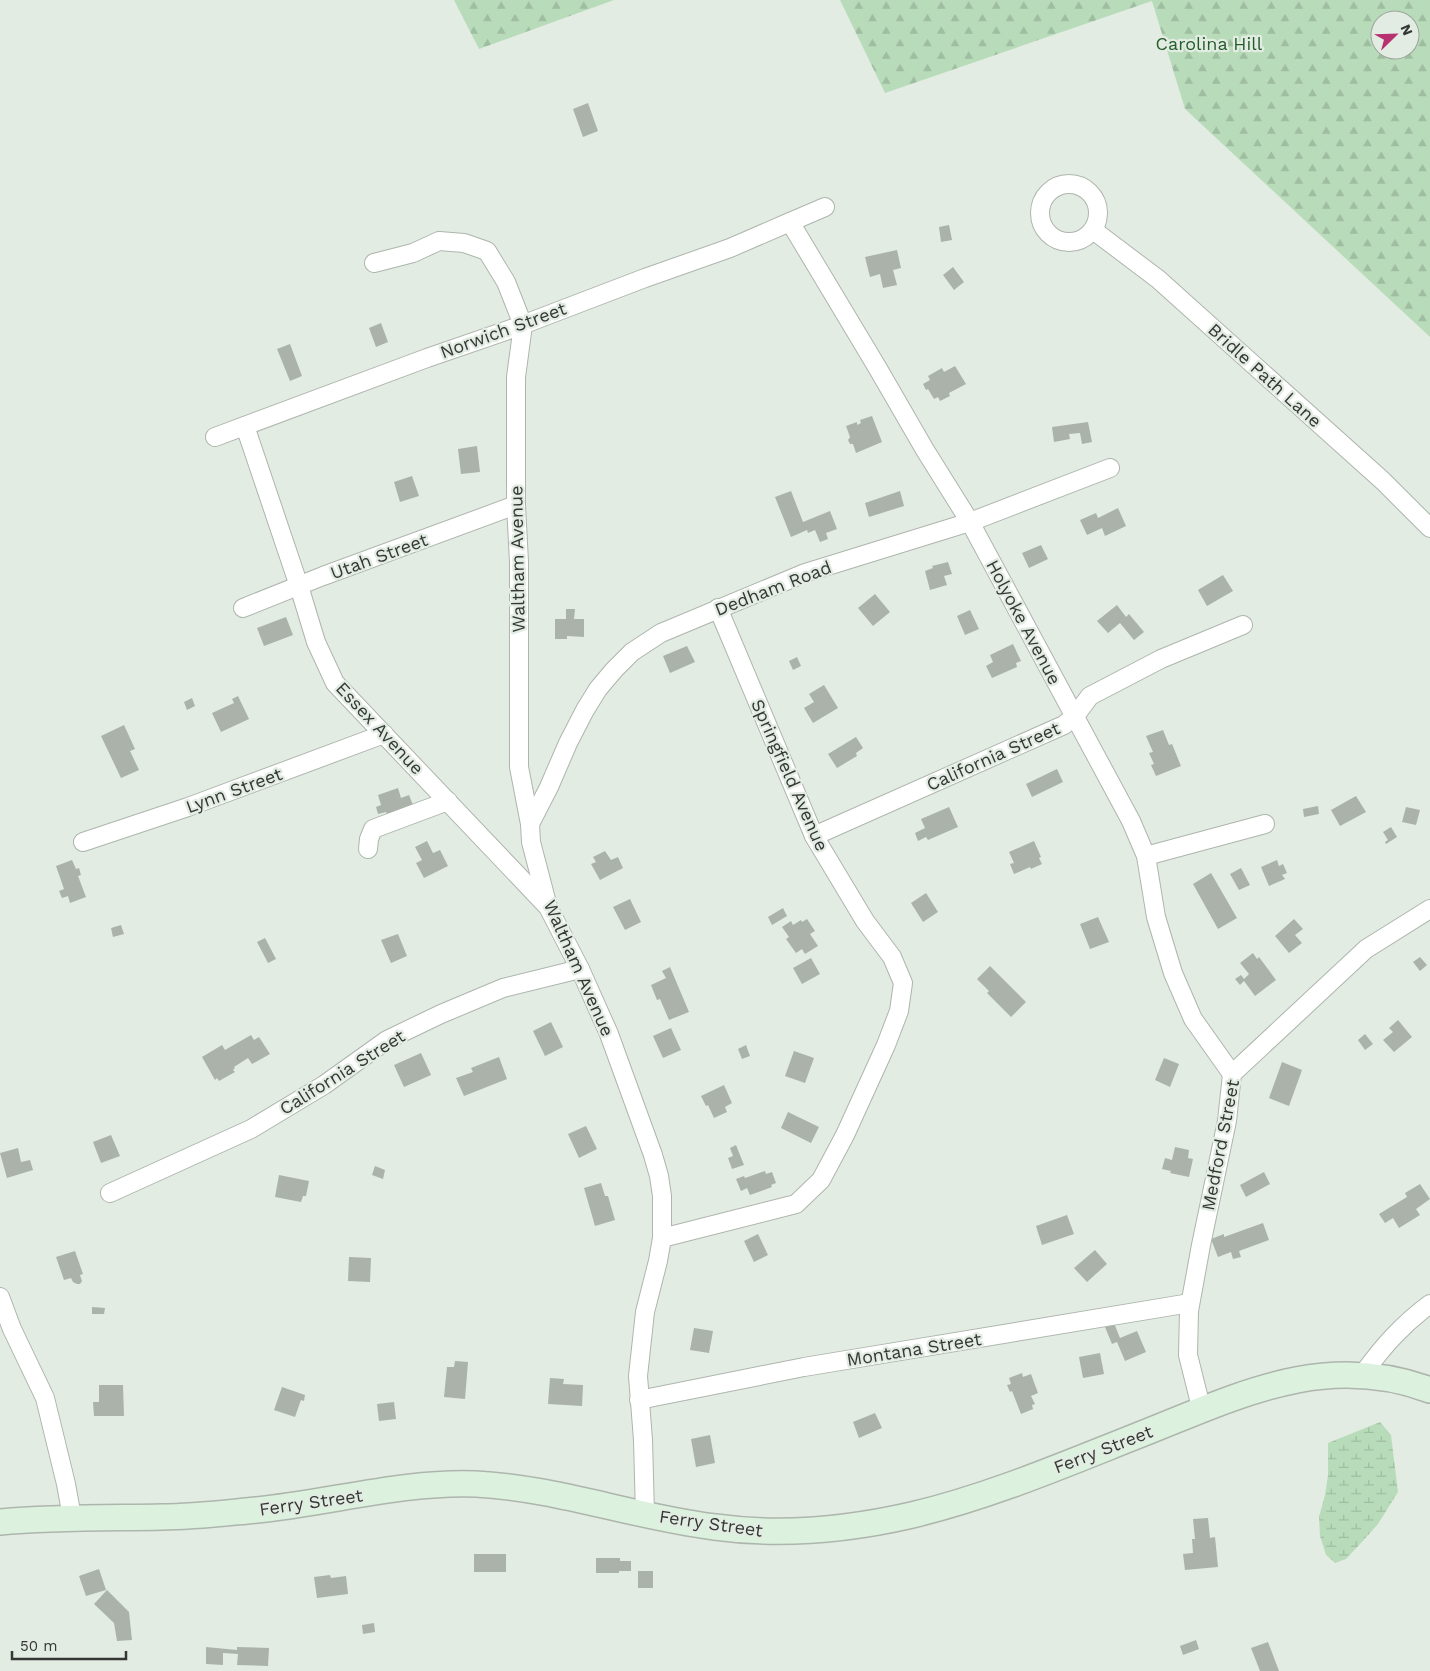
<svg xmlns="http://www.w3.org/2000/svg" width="1430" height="1671" font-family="'Work Sans',sans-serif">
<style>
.forest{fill:url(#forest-firs);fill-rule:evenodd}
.wetland{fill:url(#wetland-marsh)}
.building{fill:#aab2aa}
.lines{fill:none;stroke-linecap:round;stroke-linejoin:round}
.minor-casing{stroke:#adb5ad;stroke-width:20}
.secondary-casing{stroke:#adb5ad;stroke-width:28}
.minor{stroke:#fff;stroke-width:18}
.secondary{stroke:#dcf2de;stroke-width:25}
.labels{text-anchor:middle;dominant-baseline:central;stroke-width:4.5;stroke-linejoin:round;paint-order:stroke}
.park-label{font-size:18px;fill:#235d2a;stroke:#e3ece3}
.street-label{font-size:18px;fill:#343734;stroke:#e3ece3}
</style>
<defs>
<pattern id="forest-firs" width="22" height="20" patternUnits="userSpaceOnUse" patternTransform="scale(1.25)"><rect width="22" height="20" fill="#b8dcba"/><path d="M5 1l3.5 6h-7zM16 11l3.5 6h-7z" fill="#9fbda0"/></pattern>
<pattern id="wetland-marsh" width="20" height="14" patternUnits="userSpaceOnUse" patternTransform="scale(1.25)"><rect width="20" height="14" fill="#b8dcba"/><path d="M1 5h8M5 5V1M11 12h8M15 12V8" fill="none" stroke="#9fbda0"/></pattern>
</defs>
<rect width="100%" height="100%" fill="#e3ece3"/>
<g class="forest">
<polygon points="454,0 614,0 479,49"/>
<path d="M840,0h590v337l-245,-228 -33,-108 -267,92zM1380,20h30v30h-30z"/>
</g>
<polygon class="wetland" points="1380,1422 1391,1435 1398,1492 1378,1524 1361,1543 1346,1559 1335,1563 1326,1555 1320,1536 1319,1517 1325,1495 1328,1475 1328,1443"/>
<g class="building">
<polygon points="588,103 598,131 583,137 573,109"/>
<polygon points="949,225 952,240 941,242 939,227"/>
<polygon points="897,250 901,268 893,270 897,285 883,288 880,274 870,277 865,257"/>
<polygon points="953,267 964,282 954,290 943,275"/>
<polygon points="381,323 388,342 376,347 369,328"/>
<polygon points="290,344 302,376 290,381 277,349"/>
<polygon points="955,366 966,384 949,393 950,396 940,401 938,397 934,399 928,389 926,390 923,384 930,380 928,376 942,368 944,372"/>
<polygon points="872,416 882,442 856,453 853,444 850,444 848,440 850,437 846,426 857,422 857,425 861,423 860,420"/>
<polygon points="1088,422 1092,442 1082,444 1080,433 1069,434 1070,439 1054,442 1052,427"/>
<polygon points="477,446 480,472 461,474 458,449"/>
<polygon points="412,476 419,496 400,502 394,482"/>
<polygon points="791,491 803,522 830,511 837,529 826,533 828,539 820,542 815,530 808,533 807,530 791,537 775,497"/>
<polygon points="900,491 904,506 869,517 865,503"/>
<polygon points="1118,508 1126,526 1105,536 1102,528 1087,535 1080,520 1096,513 1098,518"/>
<polygon points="1041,545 1048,559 1029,568 1022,553"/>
<polygon points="948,562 952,574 944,576 947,585 930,590 925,571 933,568 932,566"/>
<polygon points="1223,575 1233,591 1207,606 1198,590"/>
<polygon points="875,594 890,612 873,626 858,608"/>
<polygon points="1117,605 1126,617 1129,614 1144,632 1134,640 1120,623 1108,633 1097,621"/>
<polygon points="566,609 575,609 574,619 584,619 584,637 567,636 567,639 555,639 555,619 566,619"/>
<polygon points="970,610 979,629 965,635 957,616"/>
<polygon points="286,617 293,635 264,646 257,628"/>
<polygon points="1013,644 1021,661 1016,663 1017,667 992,678 986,666 993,662 990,655"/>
<polygon points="687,646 695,662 670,673 663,656"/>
<polygon points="797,657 801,666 793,670 789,661"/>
<polygon points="824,685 838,708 813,723 804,708 814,702 809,694"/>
<polygon points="238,696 249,719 221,732 212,713 234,703 232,699"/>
<polygon points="192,698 195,706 187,710 184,702"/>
<polygon points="124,725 135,749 130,751 139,770 121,778 101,736"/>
<polygon points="1163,730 1169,745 1172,744 1181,766 1156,776 1151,765 1154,764 1149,753 1153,752 1146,736"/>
<polygon points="856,737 863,748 856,753 857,756 837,768 828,754"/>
<polygon points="1057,769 1063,782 1032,797 1026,784"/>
<polygon points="398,788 401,798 409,795 413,805 387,814 386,812 378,814 376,807 381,805 378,795"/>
<polygon points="1356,796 1366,812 1340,826 1331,810"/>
<polygon points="1318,806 1319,814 1304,817 1303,809"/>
<polygon points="949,807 958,827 928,840 926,837 918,841 915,833 925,828 921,819"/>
<polygon points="1406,807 1420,810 1416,825 1402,822"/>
<polygon points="1391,827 1397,837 1386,844 1385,842 1388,840 1383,832"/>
<polygon points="427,841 433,853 440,850 448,866 424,878 416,863 422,860 415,847"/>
<polygon points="1034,841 1041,857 1039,858 1042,864 1031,869 1030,867 1014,874 1010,864 1014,863 1009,852"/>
<polygon points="605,851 611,860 618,857 623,868 600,880 591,864 596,862 593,857"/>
<polygon points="72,860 76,869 79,868 81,875 78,876 86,897 70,903 68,896 62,898 59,891 64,889 56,866"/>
<polygon points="1277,860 1279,866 1283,864 1287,873 1282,875 1285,879 1269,886 1261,867"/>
<polygon points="1241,868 1250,885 1239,890 1230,874"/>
<polygon points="1211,873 1237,918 1218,929 1193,884"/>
<polygon points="926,893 938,912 923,922 911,903"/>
<polygon points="630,899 641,922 625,930 613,907"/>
<polygon points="783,908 787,916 772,925 768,917"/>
<polygon points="1098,917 1109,942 1090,949 1080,924"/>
<polygon points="807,919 815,931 810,934 818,946 805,954 802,949 796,953 786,939 789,937 782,927 791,921 793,925 801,920 802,922"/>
<polygon points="1294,919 1303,929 1295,935 1302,943 1289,953 1275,936"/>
<polygon points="121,925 124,934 113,937 111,928"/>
<polygon points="398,934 407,956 391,963 381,940"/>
<polygon points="265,938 276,959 268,963 257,942"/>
<polygon points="1253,953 1257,959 1259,957 1276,980 1255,996 1244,981 1240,985 1235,979 1241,975 1244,979 1249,974 1240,963"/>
<polygon points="1420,957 1427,965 1420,971 1413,962"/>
<polygon points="811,958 820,974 802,984 793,968"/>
<polygon points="990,966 1026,1002 1011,1017 987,993 989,991 977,979"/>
<polygon points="670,967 689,1012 669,1020 660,999 657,1000 651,985 666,978 662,971"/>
<polygon points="1398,1020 1412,1037 1394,1052 1383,1040 1393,1032 1389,1028"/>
<polygon points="551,1022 563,1047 545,1056 533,1031"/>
<polygon points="671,1028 681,1050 663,1058 653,1036"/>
<polygon points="1365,1034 1373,1044 1365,1050 1358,1040"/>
<polygon points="251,1035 254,1040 259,1037 270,1054 252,1064 248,1058 234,1067 235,1068 233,1070 235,1072 219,1081 217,1078 215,1080 202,1057 222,1045 225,1050"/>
<polygon points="746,1045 750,1056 742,1059 738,1049"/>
<polygon points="794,1051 814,1058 805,1083 785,1076"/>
<polygon points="421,1053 431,1075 404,1087 394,1065"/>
<polygon points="499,1057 507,1079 464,1096 456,1078 473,1072 471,1068"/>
<polygon points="1164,1058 1179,1064 1170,1087 1155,1080"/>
<polygon points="1282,1062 1302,1070 1289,1106 1269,1098"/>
<polygon points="724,1085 732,1103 725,1107 727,1112 714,1118 708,1105 706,1106 701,1096"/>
<polygon points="788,1112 819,1127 811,1143 781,1128"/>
<polygon points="586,1126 597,1149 579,1158 568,1134"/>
<polygon points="111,1135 120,1156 101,1163 93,1142"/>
<polygon points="736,1145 744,1165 732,1169 728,1158 733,1156 730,1148"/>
<polygon points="1175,1147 1189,1150 1188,1158 1193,1159 1189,1177 1170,1173 1171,1171 1162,1169 1165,1158 1172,1160"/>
<polygon points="18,1148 21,1162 30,1160 33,1170 7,1178 0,1153"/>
<polygon points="375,1166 385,1170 383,1179 372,1175"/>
<polygon points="765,1171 766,1174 772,1172 776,1183 771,1185 772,1187 750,1195 747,1188 741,1191 736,1179 744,1176 745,1178"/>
<polygon points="1264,1172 1270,1184 1246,1197 1240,1185"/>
<polygon points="279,1175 309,1181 306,1196 303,1196 301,1202 275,1197"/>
<polygon points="601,1183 605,1196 608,1196 615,1220 595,1226 584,1188"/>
<polygon points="1420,1184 1430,1199 1416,1209 1420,1215 1399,1228 1393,1218 1385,1223 1379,1214 1407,1197 1405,1193"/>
<polygon points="1067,1215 1074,1234 1042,1245 1036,1226"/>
<polygon points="1263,1223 1269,1240 1239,1251 1241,1257 1233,1259 1231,1252 1218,1257 1211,1239 1224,1234 1224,1237"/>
<polygon points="758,1234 768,1255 754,1262 744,1241"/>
<polygon points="1095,1250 1107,1264 1087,1282 1074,1268"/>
<polygon points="75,1251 83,1274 80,1275 82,1281 80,1284 77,1284 73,1282 71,1278 64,1280 56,1257"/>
<polygon points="349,1257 371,1258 370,1282 348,1281"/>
<polygon points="92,1307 105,1308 104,1314 92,1314"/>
<polygon points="1114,1323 1120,1338 1137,1331 1146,1352 1125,1361 1117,1342 1112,1344 1105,1327"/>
<polygon points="694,1328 713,1331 709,1353 690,1350"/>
<polygon points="1100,1353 1104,1374 1083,1378 1079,1357"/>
<polygon points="455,1361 468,1362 465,1399 444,1397 447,1367 454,1367"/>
<polygon points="1022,1373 1023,1377 1031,1374 1038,1393 1031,1396 1035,1404 1032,1405 1033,1409 1021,1414 1012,1391 1010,1392 1007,1385 1011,1384 1009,1378"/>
<polygon points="550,1378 564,1379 563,1384 583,1385 582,1406 548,1404"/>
<polygon points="99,1385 123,1385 124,1416 94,1416 93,1402 99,1402"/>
<polygon points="282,1387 305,1395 304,1401 301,1400 295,1417 274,1410"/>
<polygon points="394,1402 396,1419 379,1421 377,1404"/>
<polygon points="875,1413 882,1428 859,1438 853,1422"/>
<polygon points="710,1435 715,1463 696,1467 691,1439"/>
<polygon points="1208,1518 1210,1538 1215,1537 1218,1567 1185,1570 1183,1554 1193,1553 1192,1539 1195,1539 1193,1519"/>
<rect x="474" y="1554" width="32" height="18"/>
<polygon points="596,1558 620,1558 620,1561 631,1561 631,1571 619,1571 619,1573 596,1573"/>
<polygon points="99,1569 106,1590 86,1596 79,1576"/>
<rect x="638" y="1571" width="15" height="17"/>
<polygon points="330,1575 331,1578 346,1576 348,1594 317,1598 314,1577"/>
<polygon points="107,1590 129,1612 132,1640 117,1641 114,1623 94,1604"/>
<polygon points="374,1623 375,1632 363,1634 362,1625"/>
<polygon points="1196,1640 1199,1649 1183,1655 1180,1646"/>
<polygon points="1268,1642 1279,1671 1260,1671 1251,1648"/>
<polygon points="206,1647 237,1650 237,1647 269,1648 268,1666 237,1665 238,1654 223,1653 223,1665 206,1664"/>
</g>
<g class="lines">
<g class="minor-casing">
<g id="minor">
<circle cx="1069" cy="213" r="29"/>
<polyline points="825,207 790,222 877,367 925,450 970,522 1131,821 1146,856 1156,917 1173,973 1193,1019 1232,1074"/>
<polyline points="1093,230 1158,279 1383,481 1430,528"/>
<polyline points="374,263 413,253 439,241 464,243 487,251 506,282 523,325 516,377 516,505 519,562 519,767 530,824 531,842 548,907 580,969 609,1034 653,1155 659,1176 662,1196 662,1238 658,1261 645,1312 638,1376 643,1440 645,1514"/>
<polyline points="245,426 299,586 316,642 335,683 547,906"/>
<polyline points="215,437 427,358 514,328 645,278 730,248 790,222"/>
<polyline points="243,608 323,576 516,505"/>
<polyline points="530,824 549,787 568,743 585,710 598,689 614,670 632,652 661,633 805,573 970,522 1110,468"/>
<polyline points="814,836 1064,725 1075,716 1090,696 1161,659 1243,625"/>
<polyline points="83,842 188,807 384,734"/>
<polyline points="368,849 369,839 373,829 448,801"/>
<polyline points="1146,856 1265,824"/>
<polyline points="110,1193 251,1129 324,1085 387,1040 441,1014 503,988 580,969"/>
<polyline points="662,1238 796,1204 821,1180 845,1135 886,1045 899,1011 903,983 892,957 865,921 814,836 718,608"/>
<polyline points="0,1297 12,1329 45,1398 66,1484 72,1517"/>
<path d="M1363,1374c20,-28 39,-49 67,-70"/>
<polyline points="639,1400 804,1367 1190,1303"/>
<polyline points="1202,1411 1188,1355 1189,1311 1201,1245 1227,1121 1232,1074 1366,949 1430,909"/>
</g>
</g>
<g class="secondary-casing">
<path id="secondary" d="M0,1522c54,-5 108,-4 162,-5 31,0 63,-4 95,-7 71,-7 148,-29 219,-26 81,4 158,33 239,43 65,9 132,3 197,-12 76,-18 149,-49 222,-78 100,-39 188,-87 296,-47"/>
</g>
<use href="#minor" class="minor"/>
<use href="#secondary" class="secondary"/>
</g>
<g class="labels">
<g class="park-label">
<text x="1209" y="43">Carolina Hill</text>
</g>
<g class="street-label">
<text transform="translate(503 330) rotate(-20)">Norwich Street</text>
<text transform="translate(1265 375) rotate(42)">Bridle Path Lane</text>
<text transform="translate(379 556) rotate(-20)">Utah Street</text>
<text transform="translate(517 559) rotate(-91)">Waltham Avenue</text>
<text transform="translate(773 588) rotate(-21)">Dedham Road</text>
<text transform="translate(1024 622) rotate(62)">Holyoke Avenue</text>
<text transform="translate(380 728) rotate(47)">Essex Avenue</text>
<text transform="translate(993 756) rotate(-24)">California Street</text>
<text transform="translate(790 775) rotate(66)">Springfield Avenue</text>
<text transform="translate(234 790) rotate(-20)">Lynn Street</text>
<text transform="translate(579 968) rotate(66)">Waltham Avenue</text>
<text transform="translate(342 1072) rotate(-32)">California Street</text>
<text transform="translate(1220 1145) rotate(-79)">Medford Street</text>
<text transform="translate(914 1349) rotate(-9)">Montana Street</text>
<text transform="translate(1103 1449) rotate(-21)">Ferry Street</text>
<text transform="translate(311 1502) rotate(-8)">Ferry Street</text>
<text transform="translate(711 1523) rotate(8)">Ferry Street</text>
</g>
</g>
<g transform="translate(1395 35) rotate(67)"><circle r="24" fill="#e3ece3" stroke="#9da49d"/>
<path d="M0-4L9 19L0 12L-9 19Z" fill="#b73070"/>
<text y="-8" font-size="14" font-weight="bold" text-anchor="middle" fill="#343734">N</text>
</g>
<path d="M12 1651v8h114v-8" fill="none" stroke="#343734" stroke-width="2.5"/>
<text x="20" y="1651" font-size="15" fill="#343734" stroke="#e3ece3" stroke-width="4" paint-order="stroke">50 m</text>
</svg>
